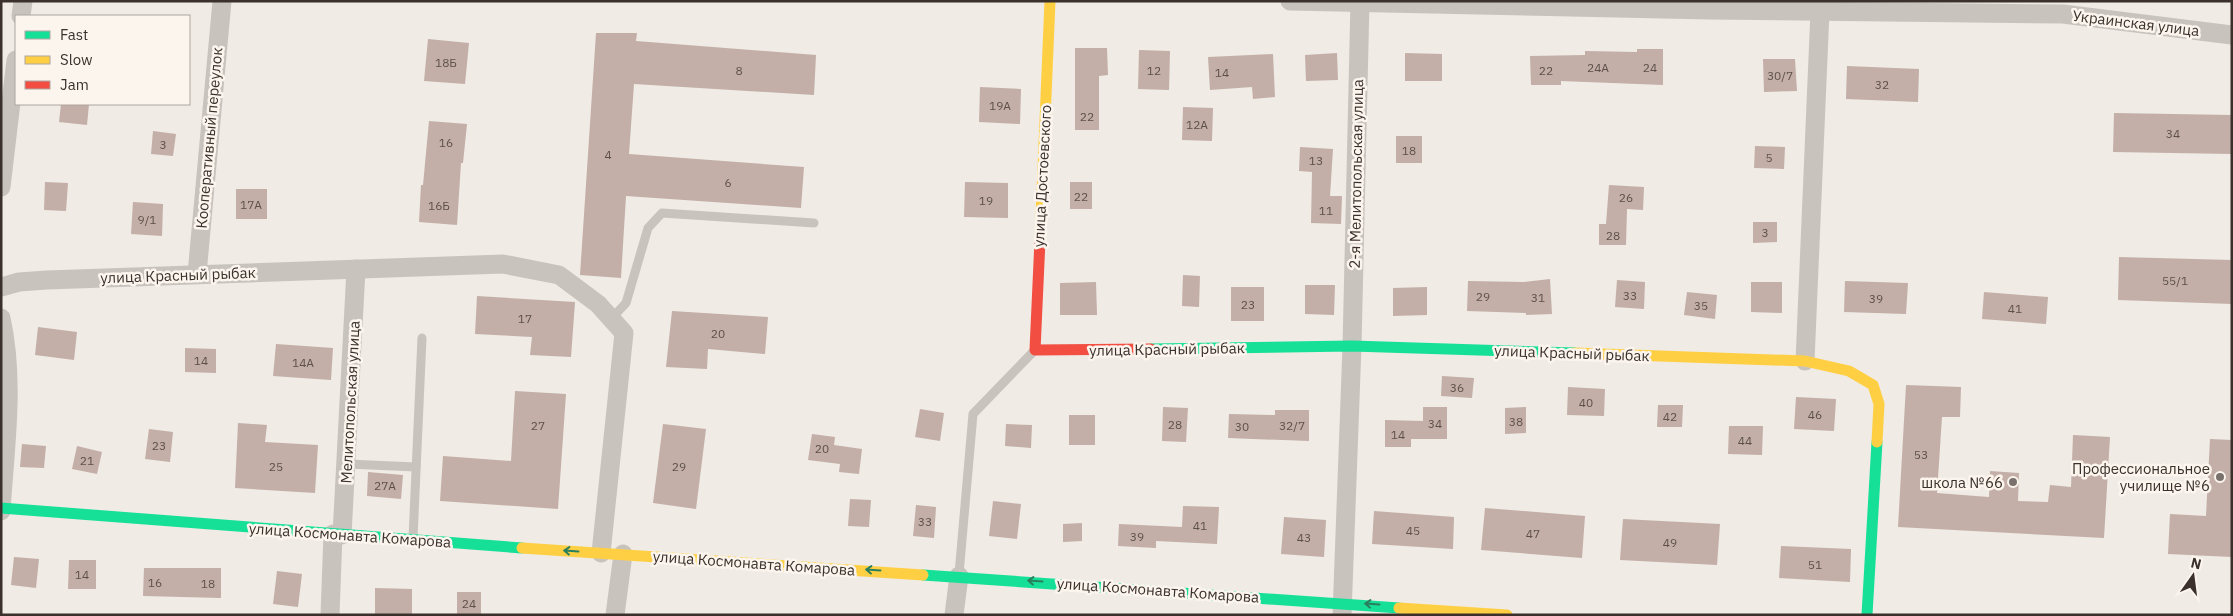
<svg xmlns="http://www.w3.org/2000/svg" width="2233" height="616" font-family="'IBM Plex Sans',sans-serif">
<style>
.building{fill:#c3afa7}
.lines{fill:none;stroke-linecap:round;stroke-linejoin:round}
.lane{stroke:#c9c3be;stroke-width:9}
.street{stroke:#c9c3be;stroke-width:19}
.fast{stroke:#16e098;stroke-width:11}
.slow{stroke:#ffcf43;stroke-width:11}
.jam{stroke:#f24e42;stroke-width:11}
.oneway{stroke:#2a7f5c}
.poi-dot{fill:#7a716c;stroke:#fbf5ee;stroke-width:2}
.labels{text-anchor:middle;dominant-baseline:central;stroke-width:5;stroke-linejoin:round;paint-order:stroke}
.number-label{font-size:12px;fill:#5d504a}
.street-label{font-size:15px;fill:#3b302b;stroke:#fbf5ee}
.poi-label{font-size:15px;fill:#3b302b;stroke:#fbf5ee;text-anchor:end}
</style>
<rect width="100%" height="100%" fill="#f0ebe5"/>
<g class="building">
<polygon points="596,33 637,33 636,41 816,55 814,95 634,84 629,154 804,167 801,208 626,196 621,278 580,275"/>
<polygon points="428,39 469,43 465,84 424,81"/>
<polygon points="1075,48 1107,48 1108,75 1099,76 1099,130 1075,130"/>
<polygon points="1637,49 1663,49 1663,85 1561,81 1561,85 1531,85 1530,56 1585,55 1585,51 1637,52"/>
<polygon points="1139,50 1170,51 1169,90 1138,89"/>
<polygon points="1337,53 1338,80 1306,81 1305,55"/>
<polygon points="1405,53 1442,54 1442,81 1405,81"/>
<polygon points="1273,54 1275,97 1253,99 1252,87 1210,90 1208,57"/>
<polygon points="1763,59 1795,59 1797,91 1764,92"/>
<polygon points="1847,66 1919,69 1918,102 1846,99"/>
<polygon points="980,87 1021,89 1020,124 979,122"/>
<polygon points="61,104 89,104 87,125 59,122"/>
<polygon points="1183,107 1213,108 1212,141 1182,140"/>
<polygon points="2114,113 2232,115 2232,154 2113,152"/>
<polygon points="429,121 467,124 463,163 461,163 457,225 419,222 421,185 423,185"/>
<polygon points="153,131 176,134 173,156 151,154"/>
<rect x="1396" y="136" width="26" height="27"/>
<polygon points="1755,146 1785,147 1784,169 1754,168"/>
<polygon points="1300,147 1333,149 1330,196 1342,196 1341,224 1311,223 1312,172 1299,171"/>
<polygon points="45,182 68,183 66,211 44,210"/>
<polygon points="965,182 1008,183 1008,218 964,217"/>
<rect x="1070" y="182" width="22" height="27"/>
<polygon points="1609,185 1644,187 1643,210 1627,209 1626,245 1599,245 1599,224 1606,224"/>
<rect x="236" y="189" width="31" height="30"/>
<polygon points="133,202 163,204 162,236 131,234"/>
<polygon points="1753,222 1777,222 1777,242 1753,243"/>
<polygon points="2119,257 2232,260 2232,304 2118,300"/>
<polygon points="1183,275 1200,276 1199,307 1182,306"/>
<polygon points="1550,279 1552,314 1526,315 1526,313 1467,311 1468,281 1524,282"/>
<polygon points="1617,280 1645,282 1644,309 1615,307"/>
<polygon points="1845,281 1908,283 1906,314 1844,312"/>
<polygon points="1096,282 1097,315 1060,315 1060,283"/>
<polygon points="1751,282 1782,282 1782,313 1751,312"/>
<polygon points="1305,285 1335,285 1334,315 1305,314"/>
<rect x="1231" y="287" width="33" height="34"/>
<polygon points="1427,287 1427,315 1393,316 1393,288"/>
<polygon points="1687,292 1717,295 1715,319 1684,315"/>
<polygon points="1984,292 2048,297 2046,324 1982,319"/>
<polygon points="477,296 575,302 571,357 530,355 532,337 475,334"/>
<polygon points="672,311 768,317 765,354 708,349 707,369 666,367"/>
<polygon points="38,327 77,332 74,360 35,355"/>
<polygon points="276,344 333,348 331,380 273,376"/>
<polygon points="185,348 216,349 216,373 185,372"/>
<polygon points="1442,376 1474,378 1472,398 1441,396"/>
<polygon points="1906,385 1961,387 1960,417 1942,417 1937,493 1989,497 1990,471 2019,473 2018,501 2048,502 2050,485 2071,487 2073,435 2110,437 2104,538 1898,527"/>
<polygon points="1568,387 1605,389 1604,416 1567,415"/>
<polygon points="515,391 566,394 558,509 440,501 443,456 511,461"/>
<polygon points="1796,397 1836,399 1834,431 1794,429"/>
<polygon points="1658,405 1683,405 1682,427 1657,427"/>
<polygon points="1163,407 1188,408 1186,442 1162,441"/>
<polygon points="1423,407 1447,407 1447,439 1411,439 1411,447 1385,447 1385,420 1423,421"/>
<polygon points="1526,407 1526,433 1505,434 1505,408"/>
<polygon points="920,409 944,413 940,441 915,437"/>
<polygon points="1275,410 1309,410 1309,441 1228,438 1229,414 1275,415"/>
<rect x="1069" y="415" width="26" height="30"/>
<polygon points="238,423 267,425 265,442 318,445 315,493 235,488"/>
<polygon points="663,424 706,429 696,509 653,503"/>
<polygon points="1006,424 1032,425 1031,448 1005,446"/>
<polygon points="1729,426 1763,426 1762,455 1728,454"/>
<polygon points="149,429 173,432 170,462 145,459"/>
<polygon points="812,434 835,437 834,445 862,449 859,474 839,472 840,464 808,460"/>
<polygon points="2210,439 2232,440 2232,557 2168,554 2170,514 2206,516"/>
<polygon points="22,444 46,446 44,468 20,467"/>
<polygon points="77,446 102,452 97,474 72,469"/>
<polygon points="368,472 403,475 401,499 367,496"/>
<polygon points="850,499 871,500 869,527 848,526"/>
<polygon points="993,501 1021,504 1017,539 989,536"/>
<polygon points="916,505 936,507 934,538 913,536"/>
<polygon points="1183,506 1219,507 1217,544 1156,541 1156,548 1118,546 1119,524 1182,527"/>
<polygon points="1485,508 1585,516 1582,558 1481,550"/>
<polygon points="1374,511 1454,517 1453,549 1372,544"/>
<polygon points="1284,517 1326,520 1324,557 1281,554"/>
<polygon points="1623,519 1720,524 1717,565 1620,560"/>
<polygon points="1082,523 1082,541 1063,542 1063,524"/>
<polygon points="1781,546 1851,549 1850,582 1779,578"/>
<polygon points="14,557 39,559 36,588 11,585"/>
<polygon points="69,560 96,560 96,589 68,589"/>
<polygon points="144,568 221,568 221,598 143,596"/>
<polygon points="277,571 302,574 298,607 273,604"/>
<polygon points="375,588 412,589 412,615 375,615"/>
<rect x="457" y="592" width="24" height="23"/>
</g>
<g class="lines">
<g class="lane">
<polyline points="612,318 626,303 648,228 662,213 814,223"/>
<polyline points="347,464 416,467"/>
<polyline points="413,538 422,338"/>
<polyline points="959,574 973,414 1034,351"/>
</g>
<g class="street">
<polyline points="1290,1 1709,10 2063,14 2232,35"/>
<polyline points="21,16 23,1"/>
<polyline points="1,187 16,60"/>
<polyline points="197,274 222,1"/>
<polyline points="1,287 19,282 47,280 503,264 559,275 598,304 624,333 601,553"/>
<path d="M1,318c14,64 4,128 0,193"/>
<polyline points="1805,361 1820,11"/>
<polyline points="342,535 356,269"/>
<polyline points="330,615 333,534"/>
<polyline points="615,615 623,554"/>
<polyline points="954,615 959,576"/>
<polyline points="1342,615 1352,346 1360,1"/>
</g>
<g class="fast">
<polyline points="1151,349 1352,346 1575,353"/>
<polyline points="1,508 522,548"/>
<polyline points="923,575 1399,608"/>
<polyline points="1867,615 1877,442"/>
</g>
<g class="slow">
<polyline points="1040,240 1050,1"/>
<polyline points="1575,353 1805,361 1849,371 1873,385 1879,404 1877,442"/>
<polyline points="522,548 923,575"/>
<polyline points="1399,608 1507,615"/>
</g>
<polyline class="jam" points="1040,240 1035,350 1151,349"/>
</g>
<defs><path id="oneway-shaft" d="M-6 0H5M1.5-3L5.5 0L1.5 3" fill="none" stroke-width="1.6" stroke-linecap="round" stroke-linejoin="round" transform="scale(1.25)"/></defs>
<g class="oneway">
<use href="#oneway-shaft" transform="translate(571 551) rotate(-176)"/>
<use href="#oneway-shaft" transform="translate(873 570) rotate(-176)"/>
<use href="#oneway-shaft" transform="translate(1035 581) rotate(-176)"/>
<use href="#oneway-shaft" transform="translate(1372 604) rotate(-176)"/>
</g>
<g class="poi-dot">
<circle cx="2220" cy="477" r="5"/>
<circle cx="2013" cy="482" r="5"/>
</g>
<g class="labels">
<g class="number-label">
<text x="446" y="62">18Б</text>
<text x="1598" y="67">24А</text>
<text x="1650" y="67">24</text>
<text x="739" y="70">8</text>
<text x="1154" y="70">12</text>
<text x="1546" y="70">22</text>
<text x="1222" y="72">14</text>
<text x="1780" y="75">30/7</text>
<text x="1882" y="84">32</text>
<text x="1000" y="105">19А</text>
<text x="1087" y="116">22</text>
<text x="1197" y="124">12А</text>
<text x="2173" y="133">34</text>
<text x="446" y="142">16</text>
<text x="163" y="144">3</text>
<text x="1409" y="150">18</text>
<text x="608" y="154">4</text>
<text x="1769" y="157">5</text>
<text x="1316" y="160">13</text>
<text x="728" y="182">6</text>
<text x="1081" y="196">22</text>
<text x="1626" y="197">26</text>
<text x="986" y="200">19</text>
<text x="251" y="204">17А</text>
<text x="439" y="205">16Б</text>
<text x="1326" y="210">11</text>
<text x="147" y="219">9/1</text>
<text x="1765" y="232">3</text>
<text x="1613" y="235">28</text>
<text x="2175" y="280">55/1</text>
<text x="1630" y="295">33</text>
<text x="1483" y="296">29</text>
<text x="1538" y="297">31</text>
<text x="1876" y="298">39</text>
<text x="1248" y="304">23</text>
<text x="1701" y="305">35</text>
<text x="2015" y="308">41</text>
<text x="525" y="318">17</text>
<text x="718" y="333">20</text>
<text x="201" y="360">14</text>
<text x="303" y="362">14А</text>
<text x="1457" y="387">36</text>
<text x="1586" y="402">40</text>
<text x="1815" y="414">46</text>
<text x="1670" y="416">42</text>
<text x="1516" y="421">38</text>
<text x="1435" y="423">34</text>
<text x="1175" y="424">28</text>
<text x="538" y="425">27</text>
<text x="1292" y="425">32/7</text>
<text x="1242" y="426">30</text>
<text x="1398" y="434">14</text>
<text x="1745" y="440">44</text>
<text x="159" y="445">23</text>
<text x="822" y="448">20</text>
<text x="1921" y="454">53</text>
<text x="87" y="460">21</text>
<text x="276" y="466">25</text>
<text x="679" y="466">29</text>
<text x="385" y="485">27А</text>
<text x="925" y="521">33</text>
<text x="1200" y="525">41</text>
<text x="1413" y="530">45</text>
<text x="1533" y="533">47</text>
<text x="1137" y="536">39</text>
<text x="1304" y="537">43</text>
<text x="1670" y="542">49</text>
<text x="1815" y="564">51</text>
<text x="82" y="574">14</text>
<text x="155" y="582">16</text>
<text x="208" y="583">18</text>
<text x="469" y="603">24</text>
</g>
<g class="street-label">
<text transform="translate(2136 23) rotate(7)">Украинская улица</text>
<text transform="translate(209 138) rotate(-85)">Кооперативный переулок</text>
<text transform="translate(1356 174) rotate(-89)">2-я Мелитопольская улица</text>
<text transform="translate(1042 176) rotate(-87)">улица Достоевского</text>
<text transform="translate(178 275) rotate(-2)">улица Красный рыбак</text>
<text transform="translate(1167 349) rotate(-1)">улица Красный рыбак</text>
<text transform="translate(1572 353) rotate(2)">улица Красный рыбак</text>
<text transform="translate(350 402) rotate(-87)">Мелитопольская улица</text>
<text transform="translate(350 535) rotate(4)">улица Космонавта Комарова</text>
<text transform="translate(754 563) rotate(4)">улица Космонавта Комарова</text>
<text transform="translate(1158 590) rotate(4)">улица Космонавта Комарова</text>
</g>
<g class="poi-label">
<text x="2210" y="468">Профессиональное<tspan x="2210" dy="17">училище №6</tspan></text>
<text x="2003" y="482">школа №66</text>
</g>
</g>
<rect width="2233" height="616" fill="none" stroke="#3b302b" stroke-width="5"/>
<rect x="15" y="15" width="175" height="90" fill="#fbf5ee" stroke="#aea6a0"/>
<rect x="25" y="31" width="25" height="8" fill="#16e098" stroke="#aea6a0"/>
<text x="60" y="40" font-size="15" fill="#3b302b">Fast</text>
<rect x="25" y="56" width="25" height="8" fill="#ffcf43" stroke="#aea6a0"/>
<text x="60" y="65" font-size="15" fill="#3b302b">Slow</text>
<rect x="25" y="81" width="25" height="8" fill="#f24e42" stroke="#aea6a0"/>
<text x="60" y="90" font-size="15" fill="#3b302b">Jam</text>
<g transform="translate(2193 576) rotate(14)" stroke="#fbf5ee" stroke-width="4" paint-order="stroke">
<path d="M0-4L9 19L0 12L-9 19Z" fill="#3b302b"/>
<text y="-8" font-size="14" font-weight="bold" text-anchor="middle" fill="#3b302b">N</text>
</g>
</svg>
